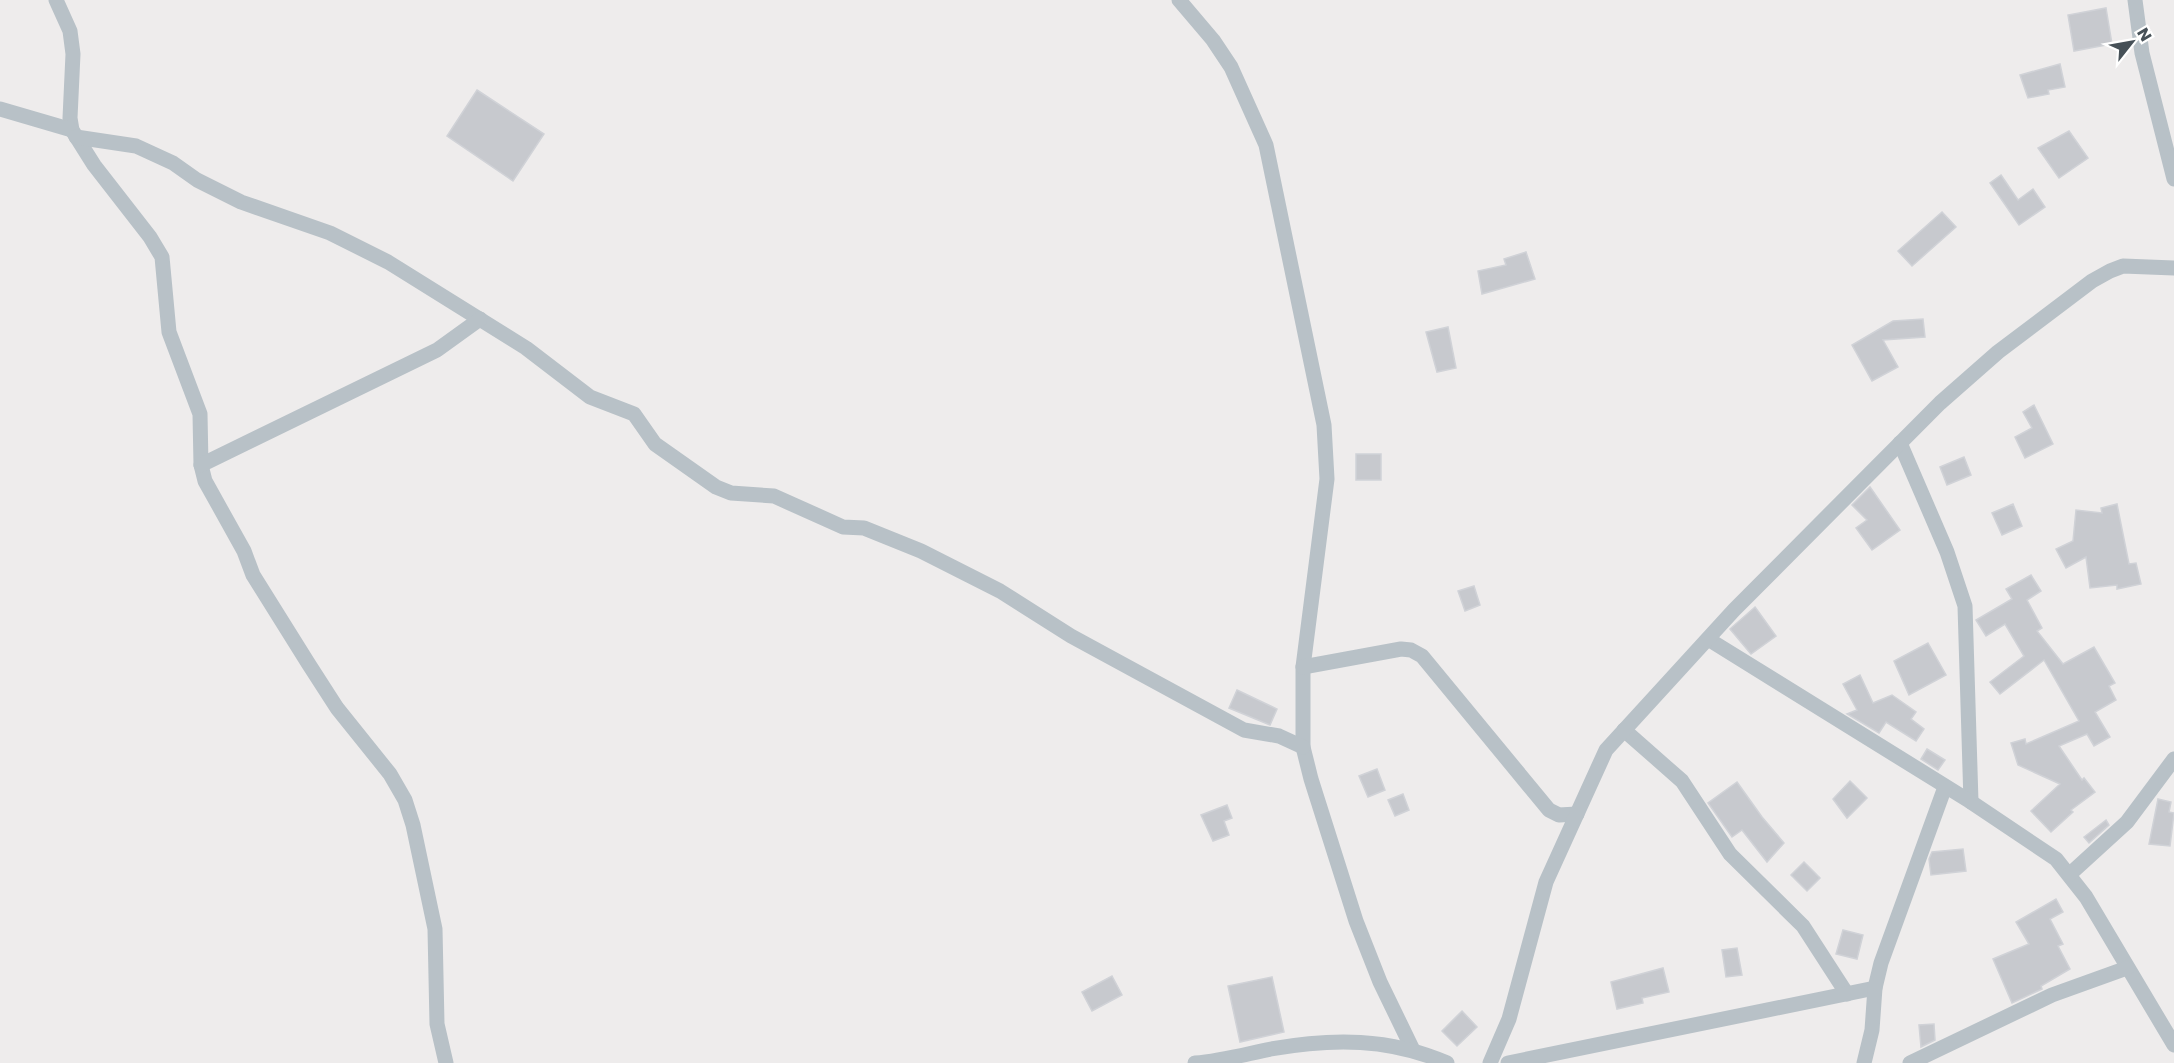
<svg xmlns="http://www.w3.org/2000/svg" width="2174" height="1063" font-family="Poppins,sans-serif">
<style>
.building{fill:#c7c9ce;stroke:#d0d2d7;stroke-width:1.5}
.lines{fill:none;stroke-linecap:round;stroke-linejoin:round}
.street{stroke:#b8c1c7;stroke-width:15}
</style>
<rect width="100%" height="100%" fill="#eeecec"/>
<g class="building">
<polygon points="2106,8 2112,44 2074,51 2068,15"/>
<polygon points="2060,64 2065,87 2048,90 2049,94 2028,98 2020,75"/>
<polygon points="477,90 544,134 513,181 447,136"/>
<polygon points="2069,131 2088,158 2059,178 2038,148"/>
<polygon points="2001,175 2018,200 2033,189 2045,207 2019,225 1990,183"/>
<polygon points="1942,212 1956,227 1912,266 1898,251"/>
<polygon points="1526,252 1535,279 1482,294 1478,271 1506,265 1504,259"/>
<polygon points="1923,319 1925,337 1883,340 1898,367 1872,381 1852,345 1893,321"/>
<polygon points="1448,327 1456,368 1437,372 1426,332"/>
<polygon points="2034,405 2053,444 2025,458 2015,437 2032,428 2023,412"/>
<rect x="1356" y="454" width="25" height="26"/>
<polygon points="1964,457 1971,475 1947,485 1940,467"/>
<polygon points="1870,487 1900,530 1872,550 1856,528 1867,520 1852,505"/>
<polygon points="2013,504 2022,526 2002,535 1992,513"/>
<polygon points="2117,504 2129,564 2136,563 2141,584 2117,589 2117,585 2090,588 2086,557 2066,568 2056,549 2073,541 2076,510 2102,513 2101,508"/>
<polygon points="2031,575 2041,591 2027,600 2042,628 2037,631 2063,664 2094,647 2115,683 2109,686 2116,700 2095,712 2110,737 2094,746 2087,734 2059,746 2082,780 2084,778 2095,792 2071,810 2073,812 2051,832 2031,811 2060,784 2018,765 2011,743 2025,739 2026,744 2079,721 2044,660 2000,694 1990,682 2024,656 2005,624 1986,636 1976,620 2012,599 2006,589"/>
<polygon points="1474,586 1480,605 1465,611 1458,591"/>
<polygon points="1755,607 1776,636 1751,654 1730,629"/>
<polygon points="1928,643 1946,675 1909,695 1894,661"/>
<polygon points="1860,675 1873,703 1892,695 1916,712 1911,719 1924,729 1916,741 1886,722 1879,733 1847,714 1857,710 1843,684"/>
<polygon points="1237,690 1277,709 1270,725 1229,708"/>
<polygon points="1927,749 1945,760 1938,770 1921,759"/>
<polygon points="1377,769 1385,790 1368,797 1359,776"/>
<polygon points="1850,781 1867,798 1847,818 1833,799"/>
<polygon points="1737,782 1762,817 1784,843 1767,862 1742,830 1732,837 1708,803"/>
<polygon points="1403,794 1409,810 1395,816 1388,800"/>
<polygon points="2158,799 2171,802 2169,812 2174,813 2170,846 2149,844"/>
<polygon points="1227,805 1232,818 1224,821 1229,835 1213,841 1201,815"/>
<polygon points="2106,820 2109,825 2089,843 2084,837"/>
<polygon points="1963,849 1966,871 1931,875 1929,859 1932,852"/>
<polygon points="1804,862 1820,878 1807,891 1791,875"/>
<polygon points="2056,899 2063,912 2050,919 2063,944 2058,946 2070,969 2041,986 2042,989 2012,1003 1993,959 2029,944 2016,922"/>
<polygon points="1843,930 1863,935 1857,959 1836,954"/>
<polygon points="1737,948 1742,975 1726,977 1722,950"/>
<polygon points="1663,968 1669,992 1642,998 1643,1003 1617,1009 1611,982"/>
<polygon points="1112,976 1122,995 1092,1011 1082,992"/>
<polygon points="1272,977 1284,1032 1240,1042 1228,986"/>
<polygon points="1462,1011 1477,1027 1457,1046 1442,1031"/>
<polygon points="1934,1024 1935,1040 1921,1047 1919,1025"/>
</g>
<g class="lines">
<g class="street">
<polyline points="56,0 70,31 73,54 70,118 72,130 94,165 150,237 162,257 169,332 200,414 201,465 205,481 244,551 253,575 308,663 337,708 390,774 405,800 413,825 435,929 437,1024 446,1063"/>
<polyline points="1179,0 1213,40 1231,67 1266,145 1324,425 1327,479 1303,667 1303,747 1311,779 1356,921 1380,982 1412,1048"/>
<polyline points="2135,0 2142,53 2174,179"/>
<polyline points="0,109 72,130"/>
<polyline points="76,137 136,146 173,163 197,180 241,202 330,233 388,262 526,348 590,397 634,414 655,444 716,487 731,493 774,496 843,527 864,528 921,551 1000,591 1071,636 1244,730 1279,736 1303,747"/>
<polyline points="1900,443 1947,552 1965,606 1971,802"/>
<polyline points="201,465 437,350 480,319"/>
<polyline points="1708,639 1971,802 2056,859 2086,897 2174,1045"/>
<polyline points="1303,667 1401,649 1411,650 1422,656 1549,810 1559,815 1577,814"/>
<polyline points="1624,730 1682,781 1730,854 1803,926 1847,994"/>
<polyline points="2070,874 2127,822 2174,759"/>
<path d="M1195,1063c26,-2 51,-9 76,-14 62,-11 118,-11 176,14"/>
<polyline points="1490,1063 1509,1019 1546,882 1606,750 1734,610 1940,403 1998,352 2092,281 2110,271 2123,266 2174,268"/>
<polyline points="1508,1063 1875,988"/>
<polyline points="1864,1063 1872,1030 1875,988 1881,963 1945,787"/>
<polyline points="1910,1063 2052,995 2127,968"/>
</g>
</g>
<g transform="translate(2132 42) rotate(59)" stroke="#ffffff" stroke-width="4.5" paint-order="stroke">
<path d="M0-4.5L10 22L0 15L-10 22Z" fill="#465057"/>
<text y="-9" font-size="16" font-weight="bold" text-anchor="middle" fill="#465057">N</text>
</g>
</svg>
